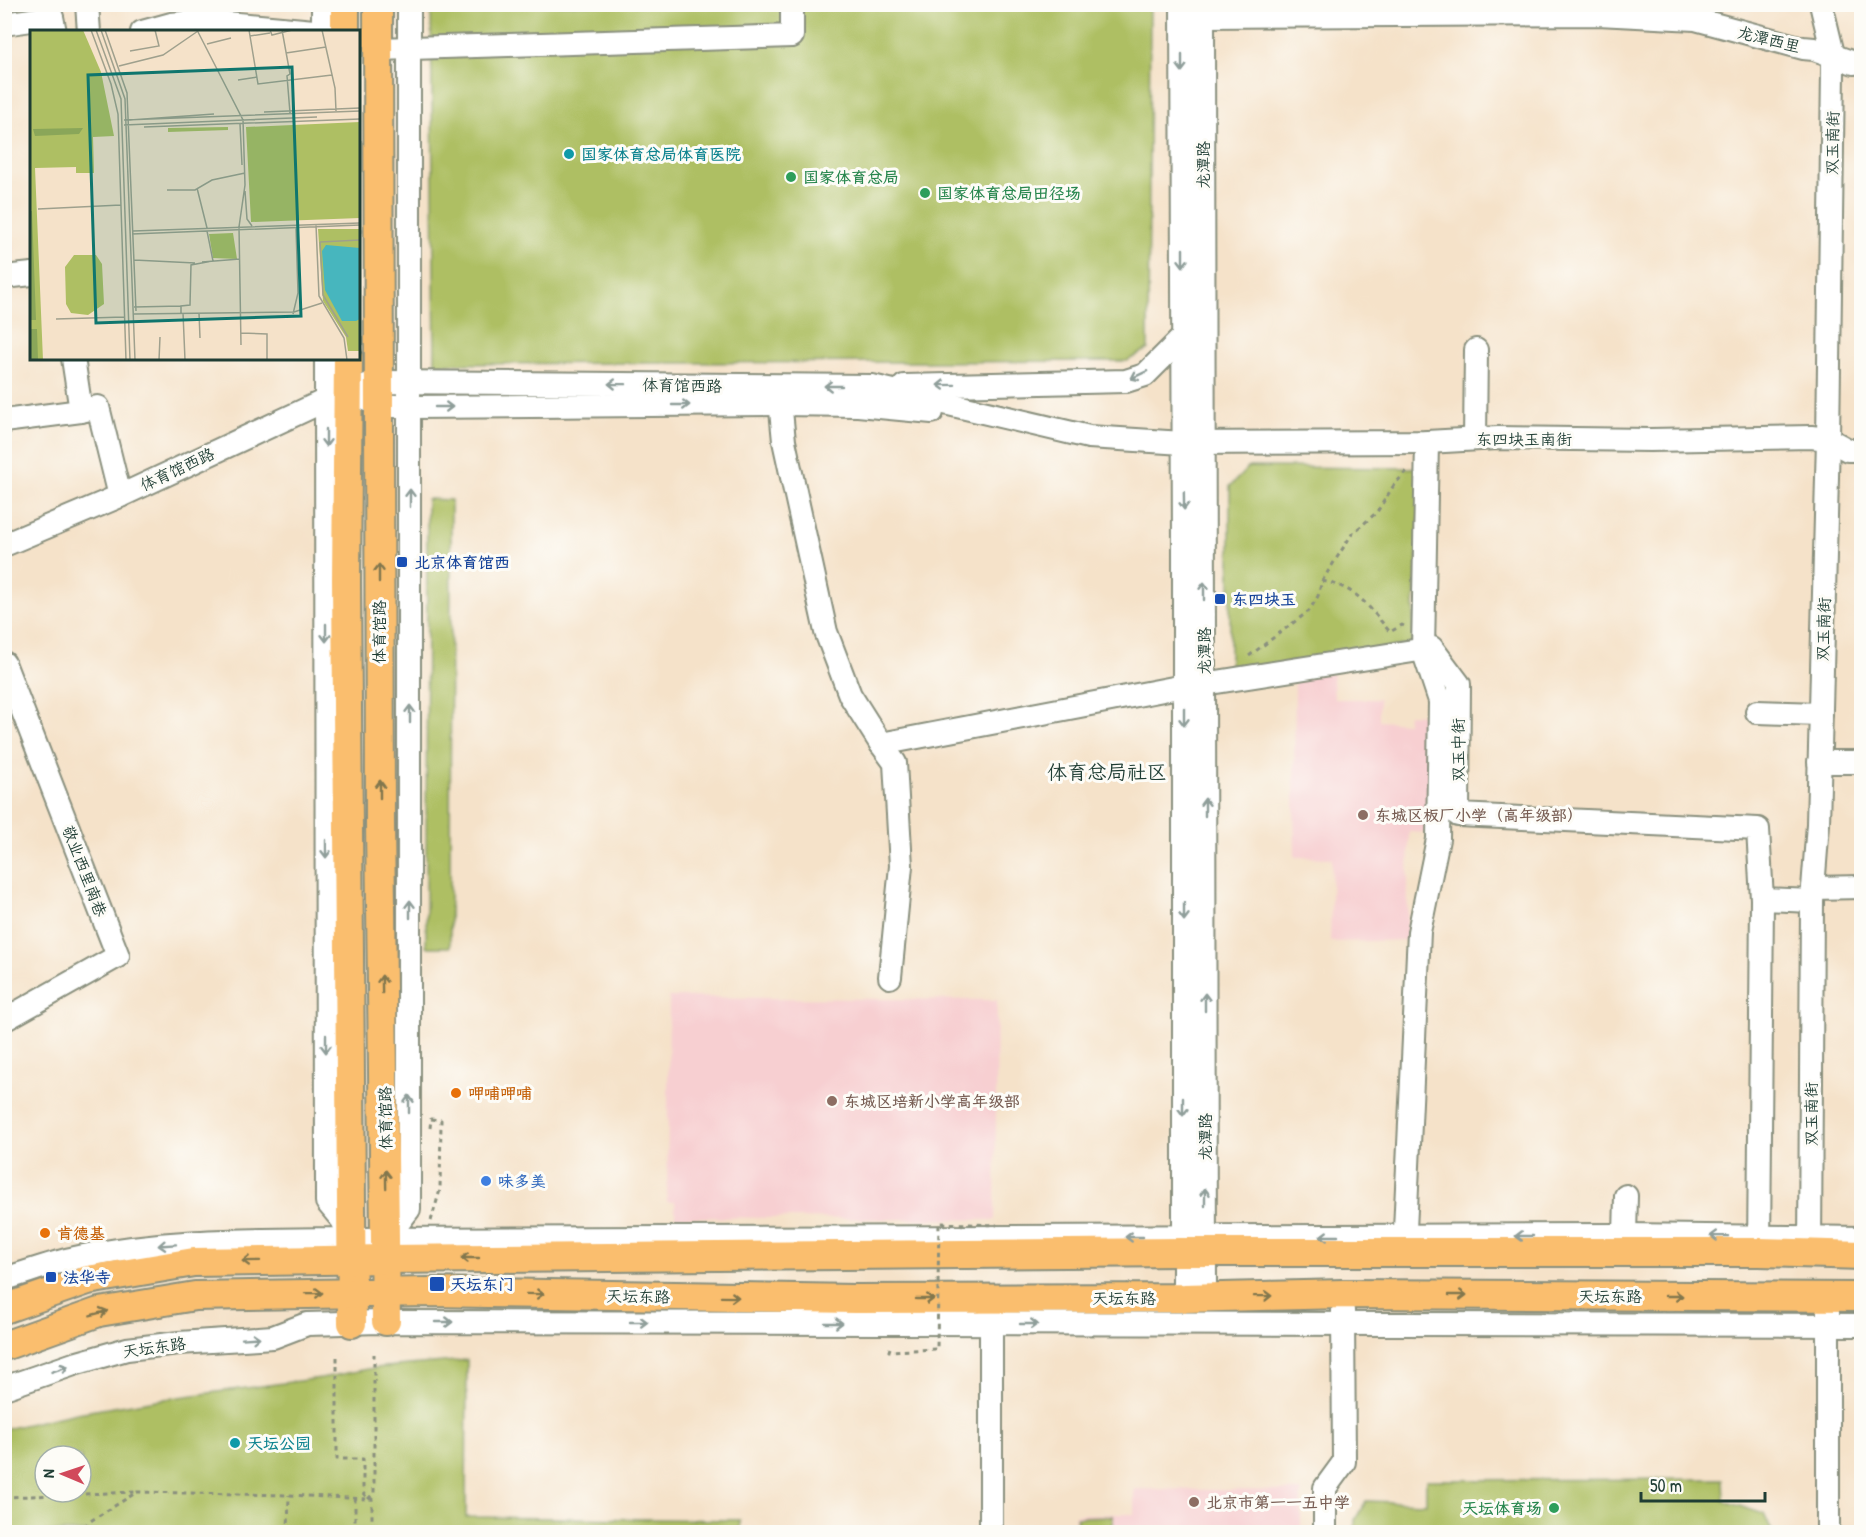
<svg xmlns="http://www.w3.org/2000/svg" width="1866" height="1537" font-family="'Patrick Hand','LXGW WenKai TC',sans-serif">
<style>
.built{fill:#f7cfd1}
.green{fill:#aebf63;stroke:#667e4c;stroke-width:1.5;fill-rule:evenodd}
.lines{fill:none;stroke-linecap:round;stroke-linejoin:round}
.minor-casing{stroke:#8a907e;stroke-width:26}
.major-casing{stroke:#8a907e;stroke-width:32}
.path{stroke:#8a907e;stroke-width:3;stroke-dasharray:4.5 4.5;stroke-linecap:butt}
.minor{stroke:#fff;stroke-width:22}
.major{stroke:#fabe6e;stroke-width:28}
.path-bridge{stroke:#8a907e;stroke-width:3;stroke-dasharray:4.5 4.5;stroke-linecap:butt}
.oneway{stroke:#8f9e9a}
.oneway2{stroke:#82774e}
.culture-dot{fill:#0f9aa8;stroke:#fdfcf7;stroke-width:2}
.leisure-dot{fill:#2e9e5b;stroke:#fdfcf7;stroke-width:2}
.transit-dot{fill:#1a4fb4;stroke:#fdfcf7;stroke-width:2}
.education-dot{fill:#8d6e63;stroke:#fdfcf7;stroke-width:2}
.food-dot{fill:#e8710a;stroke:#fdfcf7;stroke-width:2}
.shop-dot{fill:#3f7fe0;stroke:#fdfcf7;stroke-width:2}
.labels{text-anchor:middle;dominant-baseline:central;stroke-width:6;stroke-linejoin:round;paint-order:stroke}
.street-label{font-size:16px;fill:#1f3d34;stroke:#fdfcf7}
.culture-label{font-size:16px;font-weight:bold;fill:#0d838f;stroke:#fdfcf7;text-anchor:start}
.leisure-label{font-size:16px;font-weight:bold;fill:#27864d;stroke:#fdfcf7;text-anchor:start}
.transit-label{font-size:16px;font-weight:bold;fill:#164399;stroke:#fdfcf7;text-anchor:start}
.education-label{font-size:16px;font-weight:bold;fill:#785e54;stroke:#fdfcf7;text-anchor:start}
.food-label{font-size:16px;font-weight:bold;fill:#c56008;stroke:#fdfcf7;text-anchor:start}
.shop-label{font-size:16px;font-weight:bold;fill:#366cbe;stroke:#fdfcf7;text-anchor:start}
.quarter-label{font-size:20px;fill:#1f3d34;stroke:#fdfcf7}
.inset-road{fill:none;stroke:#9fa08d;stroke-width:1.5}
.view{fill:#0f766e;fill-opacity:0.15;stroke:#0f766e;stroke-width:3}
.inset-edge{fill:none;stroke:#1f3d34;stroke-width:3}
</style>
<rect width="100%" height="100%" fill="#fdfcf7"/>
<filter id="ink" filterUnits="userSpaceOnUse"><feTurbulence type="fractalNoise" baseFrequency=".0167" numOctaves="2"/><feDisplacementMap in="SourceGraphic" scale="12" xChannelSelector="R" yChannelSelector="G"/><feConvolveMatrix kernelMatrix="1 2 1 2 8 2 1 2 1" color-interpolation-filters="sRGB"/></filter>
<filter id="wash" filterUnits="userSpaceOnUse"><feTurbulence type="fractalNoise" baseFrequency=".008" numOctaves="4" result="noise"/><feDisplacementMap in="SourceGraphic" scale="24" xChannelSelector="R" yChannelSelector="G"/><feGaussianBlur stdDeviation="1.35" result="paint"/><feColorMatrix in="noise" values="0 0 0 0 0 0 0 0 0 0 0 0 0 0 0 0 0 1.4 0 .05"/><feComposite in="paint" operator="in"/></filter>
<g filter="url(#wash)">
<rect width="100%" height="100%" fill="#f5e2c9"/>
<g class="built">
<polygon points="4,184 14,254 5,255 4,255"/>
<polygon points="1295,673 1333,674 1334,699 1379,699 1379,721 1407,723 1408,714 1436,716 1432,833 1409,832 1407,940 1330,942 1332,858 1295,857 1294,799"/>
<polygon points="669,997 997,1000 995,1220 675,1217 675,1202 667,1202"/>
<polygon points="1134,1489 1301,1491 1301,1532 1075,1532 1075,1514 1134,1514"/>
</g>
<g class="green">
<polygon points="431,5 1150,5 1148,349 1127,361 435,364"/>
<polygon points="1249,467 1422,468 1412,644 1230,672 1230,486"/>
<polygon points="427,499 451,500 450,947 426,947"/>
<path d="M467,1360l-1,157 274,3v12h-735v-103l72,-16 80,-13 164,-22 53,-10zM45,1456h36v36h-36z"/>
<polygon points="1723,1479 1724,1501 1764,1514 1772,1532 1355,1532 1355,1520 1366,1501 1426,1503 1426,1480"/>
<polygon points="1113,1516 1113,1532 1077,1532 1077,1517"/>
</g>
</g>
<g filter="url(#ink)">
<g class="lines">
<g class="minor-casing">
<g id="minor">
<polyline points="87,4 89,32"/>
<polyline points="323,4 323,32"/>
<polyline points="1182,4 1184,552 1184,1298"/>
<polyline points="1203,4 1205,1297"/>
<polyline points="1203,16 1598,14 1695,19 1803,48 1814,49 1854,63"/>
<polyline points="4,24 52,17 55,32"/>
<polyline points="142,32 171,24 204,21 314,31 345,30"/>
<polyline points="378,49 792,36 792,4"/>
<polyline points="4,277 32,274"/>
<polyline points="73,358 81,411"/>
<polyline points="326,358 327,1202 342,1220 351,1239"/>
<polyline points="904,386 1126,381 1145,375 1183,337"/>
<polyline points="779,390 784,441 826,632 850,695 881,744 895,763 901,866 890,977"/>
<polyline points="363,398 379,405 410,407 779,404 858,405 932,412"/>
<polyline points="4,421 81,411 98,407 120,496"/>
<polyline points="1475,439 1476,350"/>
<polyline points="4,545 120,496 326,400 347,390 379,382 872,386 1089,437 1183,443 1427,442 1498,438 1650,440 1811,437 1828,439 1848,450 1862,450"/>
<polyline points="4,663 118,956 4,1020"/>
<polyline points="1204,684 1432,648 1459,684 1458,815 1758,829 1762,899 1812,901"/>
<polyline points="1757,712 1821,714"/>
<polyline points="881,744 1184,686"/>
<polyline points="1819,762 1862,762"/>
<polyline points="1813,888 1862,887"/>
<polyline points="1625,1235 1626,1196"/>
<polyline points="386,1239 409,1209 409,4"/>
<polyline points="1404,1251 1419,932 1438,839 1440,701 1423,650 1427,442"/>
<polyline points="1759,1252 1762,899"/>
<polyline points="1810,1252 1812,901 1818,824 1828,439 1833,71 1833,54 1821,4"/>
<path d="M4,1279c24,-7 47,-16 71,-21 87,-20 187,-18 276,-19l1274,-4 237,3"/>
<polyline points="991,1309 991,1532"/>
<polyline points="4,1388 74,1364 127,1349 179,1343 273,1337 307,1324 380,1322 1862,1325"/>
<polyline points="1325,1532 1325,1488 1344,1462 1343,1311"/>
<polyline points="1828,1532 1828,1311"/>
</g>
</g>
<g class="major-casing">
<g id="major">
<polyline points="378,4 380,824 386,1321"/>
<polyline points="345,32 345,4"/>
<polyline points="348,358 346,580 352,1323"/>
<polyline points="4,1309 88,1280 194,1262 386,1259 1183,1252 1759,1252 1862,1255"/>
<polyline points="4,1346 99,1312 195,1296 429,1292 855,1299 1184,1298 1343,1294 1862,1297"/>
</g>
</g>
<g class="path">
<path d="M1322,581c36,7 45,24 68,51l12,-7 4,2"/>
<polyline points="1249,656 1309,611 1318,596 1322,581 1352,534 1377,512 1394,485 1407,471"/>
<polyline points="430,1128 431,1119 441,1120 440,1190 431,1221"/>
<polyline points="337,1357 337,1459 363,1459 363,1493 368,1499 372,1499 372,1532"/>
<polyline points="4,1497 136,1492"/>
<polyline points="355,1498 355,1532"/>
<polyline points="368,1499 374,1493 374,1354"/>
<polyline points="77,1532 92,1520 137,1492 289,1495 368,1499"/>
<polyline points="288,1532 289,1495"/>
</g>
<use href="#minor" class="minor"/>
<use href="#major" class="major"/>
<polyline class="path-bridge" points="890,1348 889,1351 937,1349 939,1223 997,1225"/>
</g>
<defs><path id="oneway-shaft" d="M-6 0H5M1.5-3L5.5 0L1.5 3" fill="none" stroke-width="1.6" stroke-linecap="round" stroke-linejoin="round" transform="scale(1.5)"/></defs>
<g class="oneway">
<use href="#oneway-shaft" transform="translate(1182 63) rotate(90)"/>
<use href="#oneway-shaft" transform="translate(1183 258) rotate(90)"/>
<use href="#oneway-shaft" transform="translate(1139 375) rotate(155)"/>
<use href="#oneway-shaft" transform="translate(617 384) rotate(-179)"/>
<use href="#oneway-shaft" transform="translate(946 385) rotate(179)"/>
<use href="#oneway-shaft" transform="translate(833 386) rotate(-180)"/>
<use href="#oneway-shaft" transform="translate(681 405)"/>
<use href="#oneway-shaft" transform="translate(444 407)"/>
<use href="#oneway-shaft" transform="translate(326 438) rotate(90)"/>
<use href="#oneway-shaft" transform="translate(410 498) rotate(-90)"/>
<use href="#oneway-shaft" transform="translate(1184 501) rotate(89)"/>
<use href="#oneway-shaft" transform="translate(1204 591) rotate(-90)"/>
<use href="#oneway-shaft" transform="translate(326 633) rotate(90)"/>
<use href="#oneway-shaft" transform="translate(410 714) rotate(-90)"/>
<use href="#oneway-shaft" transform="translate(1184 717) rotate(90)"/>
<use href="#oneway-shaft" transform="translate(1205 807) rotate(-90)"/>
<use href="#oneway-shaft" transform="translate(326 849) rotate(90)"/>
<use href="#oneway-shaft" transform="translate(410 909) rotate(-90)"/>
<use href="#oneway-shaft" transform="translate(1184 912) rotate(90)"/>
<use href="#oneway-shaft" transform="translate(1205 1002) rotate(-90)"/>
<use href="#oneway-shaft" transform="translate(326 1044) rotate(90)"/>
<use href="#oneway-shaft" transform="translate(409 1104) rotate(-90)"/>
<use href="#oneway-shaft" transform="translate(1183 1107) rotate(90)"/>
<use href="#oneway-shaft" transform="translate(1205 1197) rotate(-90)"/>
<use href="#oneway-shaft" transform="translate(1329 1236) rotate(180)"/>
<use href="#oneway-shaft" transform="translate(1524 1236) rotate(180)"/>
<use href="#oneway-shaft" transform="translate(1719 1236) rotate(-179)"/>
<use href="#oneway-shaft" transform="translate(1134 1237) rotate(180)"/>
<use href="#oneway-shaft" transform="translate(167 1245) rotate(176)"/>
<use href="#oneway-shaft" transform="translate(444 1322)"/>
<use href="#oneway-shaft" transform="translate(639 1322)"/>
<use href="#oneway-shaft" transform="translate(834 1323)"/>
<use href="#oneway-shaft" transform="translate(1029 1324)"/>
<use href="#oneway-shaft" transform="translate(251 1338) rotate(-4)"/>
<use href="#oneway-shaft" transform="translate(60 1369) rotate(-19)"/>
</g>
<g class="oneway2">
<use href="#oneway-shaft" transform="translate(379 573) rotate(-90)"/>
<use href="#oneway-shaft" transform="translate(380 789) rotate(-90)"/>
<use href="#oneway-shaft" transform="translate(382 984) rotate(-91)"/>
<use href="#oneway-shaft" transform="translate(386 1179) rotate(-91)"/>
<use href="#oneway-shaft" transform="translate(470 1258) rotate(180)"/>
<use href="#oneway-shaft" transform="translate(251 1261) rotate(179)"/>
<use href="#oneway-shaft" transform="translate(314 1293) rotate(-1)"/>
<use href="#oneway-shaft" transform="translate(535 1294) rotate(1)"/>
<use href="#oneway-shaft" transform="translate(1458 1295)"/>
<use href="#oneway-shaft" transform="translate(1263 1296) rotate(-1)"/>
<use href="#oneway-shaft" transform="translate(1674 1296)"/>
<use href="#oneway-shaft" transform="translate(730 1297) rotate(1)"/>
<use href="#oneway-shaft" transform="translate(925 1299)"/>
<use href="#oneway-shaft" transform="translate(99 1313) rotate(-15)"/>
</g>
</g>
<g class="culture-dot">
<circle cx="569" cy="154" r="6"/>
<circle cx="235" cy="1443" r="6"/>
</g>
<g class="leisure-dot">
<circle cx="791" cy="177" r="6"/>
<circle cx="925" cy="193" r="6"/>
<circle cx="1554" cy="1508" r="6"/>
</g>
<g class="transit-dot">
<rect x="396" y="556" width="12" height="12" rx="3"/>
<rect x="1214" y="593" width="12" height="12" rx="3"/>
<rect x="45" y="1271" width="12" height="12" rx="3"/>
<rect x="429" y="1276" width="16" height="16" rx="3"/>
</g>
<g class="education-dot">
<circle cx="1363" cy="815" r="6"/>
<circle cx="832" cy="1101" r="6"/>
<circle cx="1194" cy="1502" r="6"/>
</g>
<g class="food-dot">
<circle cx="456" cy="1093" r="6"/>
<circle cx="45" cy="1233" r="6"/>
</g>
<circle class="shop-dot" cx="486" cy="1181" r="6"/>
<g class="labels">
<g class="street-label">
<text transform="translate(1769 39) rotate(14)">龙潭西里</text>
<text transform="translate(1832 143) rotate(-89)">双玉南街</text>
<text transform="translate(1203 165) rotate(-90)">龙潭路</text>
<text transform="translate(682 385) rotate(1)">体育馆西路</text>
<text x="1524" y="439">东四块玉南街</text>
<text transform="translate(177 469) rotate(-25)">体育馆西路</text>
<text transform="translate(1823 629) rotate(-88)">双玉南街</text>
<text transform="translate(379 632) rotate(-90)">体育馆路</text>
<text transform="translate(1204 651) rotate(-90)">龙潭路</text>
<text transform="translate(1458 750) rotate(-90)">双玉中街</text>
<text transform="translate(85 871) rotate(69)">敬业西里南巷</text>
<text transform="translate(1811 1114) rotate(-90)">双玉南街</text>
<text transform="translate(385 1118) rotate(-91)">体育馆路</text>
<text transform="translate(1205 1137) rotate(-90)">龙潭路</text>
<text transform="translate(638 1296) rotate(1)">天坛东路</text>
<text x="1610" y="1296">天坛东路</text>
<text x="1124" y="1298">天坛东路</text>
<text transform="translate(154 1347) rotate(-8)">天坛东路</text>
</g>
<g class="culture-label">
<text x="581" y="154">国家体育总局体育医院</text>
<text x="247" y="1443">天坛公园</text>
</g>
<g class="leisure-label">
<text x="803" y="177">国家体育总局</text>
<text x="937" y="193">国家体育总局田径场</text>
<text x="1542" y="1508" text-anchor="end">天坛体育场</text>
</g>
<g class="transit-label">
<text x="414" y="562">北京体育馆西</text>
<text x="1232" y="599">东四块玉</text>
<text x="63" y="1277">法华寺</text>
<text x="450" y="1284">天坛东门</text>
</g>
<g class="education-label">
<text x="1375" y="815">东城区板厂小学（高年级部）</text>
<text x="844" y="1101">东城区培新小学高年级部</text>
<text x="1206" y="1502">北京市第一一五中学</text>
</g>
<g class="food-label">
<text x="468" y="1093">呷哺呷哺</text>
<text x="57" y="1233">肯德基</text>
</g>
<g class="shop-label">
<text x="498" y="1181">味多美</text>
</g>
<g class="quarter-label">
<text x="1107" y="771">体育总局社区</text>
</g>
</g>
<g transform="translate(30 30)">
<rect width="330" height="330" fill="#f5e2c9"/>
<path d="M0,0h53l18,42 13,64 -21,1 1,36h-18v-6l-41,1 8,192h-13zM330,92v96l-109,4 -5,-95zM198,97v3l-60,2v-4zM288,199h42v122h-12l-2,-14 -23,-36zM203,203l4,26 -24,-1 -4,-24zM44,225h22l6,9 2,40 -16,11 -17,-2 -5,-9 -1,-37z" fill="#aebf63"/>
<path d="M53,98l-4,6 -44,2 -2,-7zM0,181h2l4,109h-6zM0,299h7l1,31h-8z" fill="#8aa659"/>
<path d="M296,215l34,3v71l-4,2h-14l-17,-31 -3,-39z" fill="#47b6be"/>
<path class="inset-road" d="M61,0l20,54 7,30 8,246M66,0l25,69 9,261M71,0l24,69 10,261M75,0l22,63 9,218M167,0l46,90 2,65 -6,42 2,118M219,0l9,54 74,-9M240,0l2,5 20,-5M252,0l8,44 -3,2 3,37M292,0l13,58 1,23M220,6l20,-3M177,14l24,-6M100,21l29,-5 -4,-16M256,23l40,-6M89,36l44,-11 35,-24M208,50l19,-3M234,82l96,-4M94,90l236,-9M100,90l84,-6M210,94l2,41M94,95l193,-8M114,97l216,-8M167,158l10,40M137,160h28l17,-10 33,-7M215,161l2,28 5,7M8,179l83,-4M286,195l3,71 25,42 3,22M103,201l227,-8M102,204l228,-9M290,212l3,53 25,42M290,212l40,-2M104,230l61,3M172,232l38,-3M104,277l47,-1M151,283v-7l9,-1 1,-40 22,-4 -6,-30M153,283l2,47M169,283l1,25M104,284l160,-2 28,-9M263,284l5,-21 -2,-65M26,289l68,-2M211,303l26,1v26M129,330l1,-23"/>
<path class="view" d="M262,37l9,249 -205,7 -8,-248z"/>
<rect width="330" height="330" class="inset-edge"/>
</g>
<rect width="1866" height="1537" fill="none" stroke="#fdfcf7" stroke-width="24"/>
<g transform="translate(63 1474) rotate(272)"><circle r="28" fill="#fdfcf7" stroke="#a4b0a9" stroke-width="1.5"/>
<path d="M0-4.5L10 22L0 15L-10 22Z" fill="#d1495b"/>
<text y="-9" font-size="16" font-weight="bold" text-anchor="middle" fill="#1f3d34">N</text>
</g>
<path d="M1641 1492v9h124v-9" fill="none" stroke="#1f3d34" stroke-width="3"/>
<text x="1650" y="1492" font-size="18" fill="#1f3d34" stroke="#fdfcf7" stroke-width="4.5" paint-order="stroke">50 m</text>
</svg>
